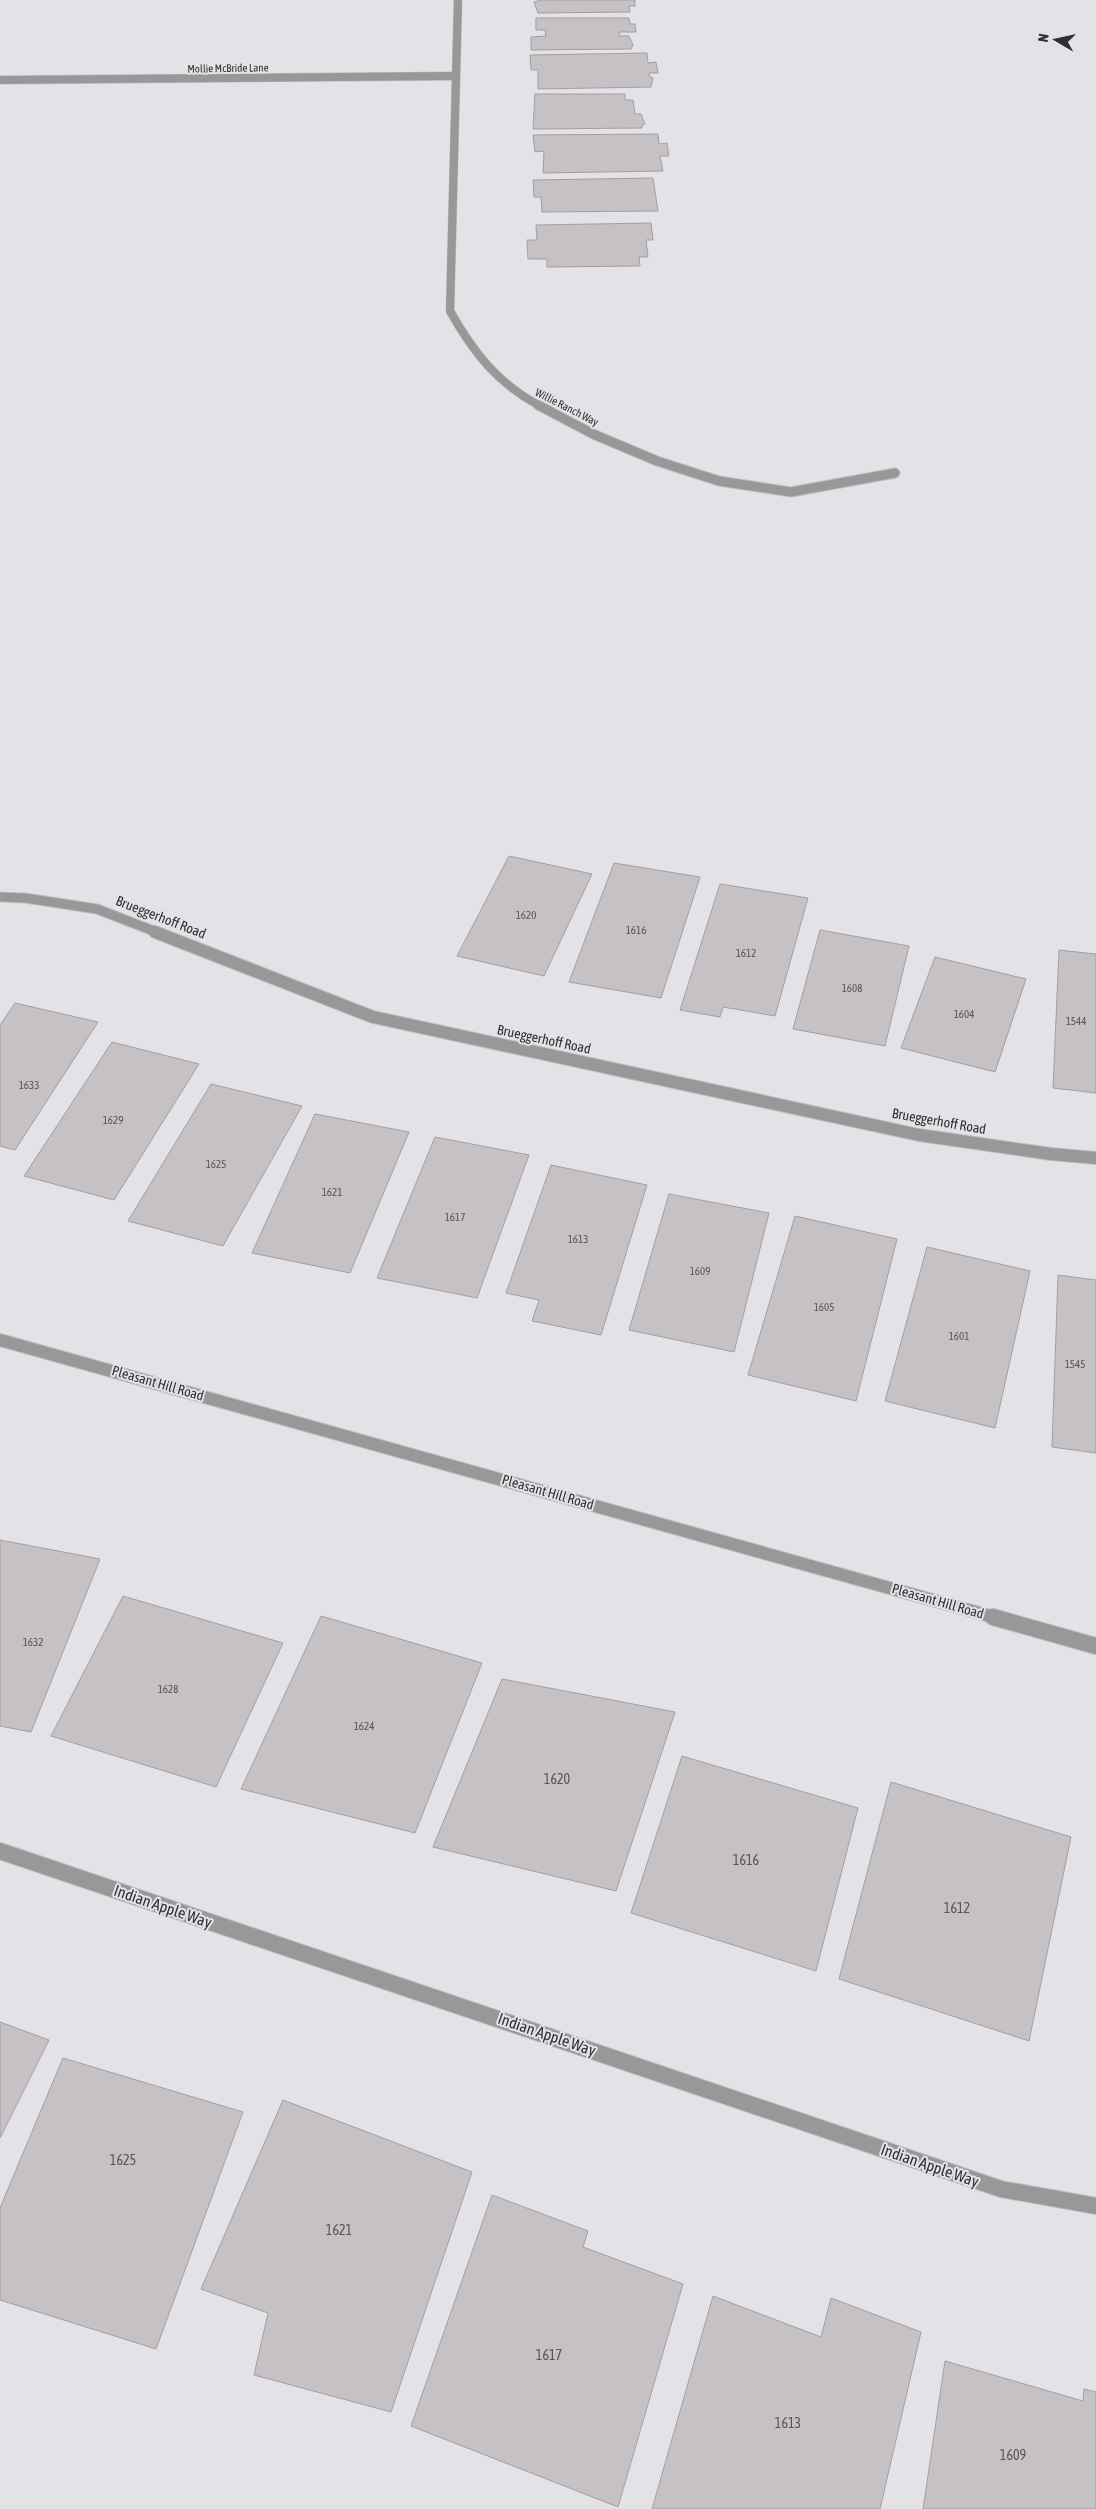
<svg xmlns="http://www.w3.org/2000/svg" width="1096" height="2509" font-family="'Asap Condensed',sans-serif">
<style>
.building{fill:#c6c1c4;stroke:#a39fa1}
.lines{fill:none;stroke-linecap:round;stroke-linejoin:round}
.minor-far3-casing{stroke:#bfbec3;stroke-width:9}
.minor-far2-casing{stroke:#bfbec3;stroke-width:11}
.minor-far1-casing{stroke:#bfbec3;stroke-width:14}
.minor-casing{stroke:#bfbec3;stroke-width:18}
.minor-far3{stroke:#999797;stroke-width:8}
.minor-far2{stroke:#999797;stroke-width:9}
.minor-far1{stroke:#999797;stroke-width:12}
.minor{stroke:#999797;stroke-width:16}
.labels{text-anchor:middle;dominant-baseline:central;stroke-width:4;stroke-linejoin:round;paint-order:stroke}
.far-street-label{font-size:11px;fill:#302f31;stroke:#e3e2e7}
.number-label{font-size:11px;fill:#565456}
.street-label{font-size:14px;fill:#302f31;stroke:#e3e2e7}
.near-number-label{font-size:14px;fill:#565456}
.near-street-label{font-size:16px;fill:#302f31;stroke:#e3e2e7}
</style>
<rect width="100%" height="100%" fill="#e3e2e7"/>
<g class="building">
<polygon points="541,0 635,0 635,6 629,6 630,12 538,13 534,2"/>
<polygon points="536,18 629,18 630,24 635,24 636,32 619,32 620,36 629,36 633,45 631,49 531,50 531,37 546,36 545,30 536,30"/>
<polygon points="647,53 648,63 656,62 658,73 649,73 649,76 653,78 651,87 538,89 538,70 531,70 530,55"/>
<polygon points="535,94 625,94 625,100 633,100 635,114 641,114 645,124 642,125 642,128 533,129"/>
<polygon points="658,134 659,144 667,143 669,156 660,156 663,171 543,173 544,151 535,152 533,135"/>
<polygon points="653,178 658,211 542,212 541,197 534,197 533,180"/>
<polygon points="651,223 653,240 646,240 648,257 639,257 640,266 547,267 547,259 528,259 527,240 537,240 536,225"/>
<polygon points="509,856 592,874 544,976 457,956"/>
<polygon points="614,863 700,877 661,998 569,982"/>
<polygon points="720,884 808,898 775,1016 723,1007 720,1017 680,1010"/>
<polygon points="820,930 909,946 885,1046 793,1029"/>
<polygon points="1059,950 1096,954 1096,1093 1053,1088"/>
<polygon points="935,957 1026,979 995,1072 901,1048"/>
<polygon points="15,1003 98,1022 15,1150 0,1146 0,1025"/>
<polygon points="112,1042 199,1064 114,1200 24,1176"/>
<polygon points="211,1084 302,1106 223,1246 128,1221"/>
<polygon points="315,1114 409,1132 350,1273 252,1253"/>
<polygon points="435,1137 529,1155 477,1298 377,1278"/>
<polygon points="551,1165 647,1185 601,1335 532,1321 539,1300 506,1293"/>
<polygon points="669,1194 769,1213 734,1352 629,1330"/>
<polygon points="795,1216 897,1239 856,1401 748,1375"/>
<polygon points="927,1247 1030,1271 995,1428 885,1401"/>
<polygon points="1058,1275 1096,1280 1096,1453 1052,1447"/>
<polygon points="0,1540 100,1559 31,1732 0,1726"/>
<polygon points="123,1596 283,1643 216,1787 51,1736"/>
<polygon points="321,1616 482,1663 415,1833 241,1789"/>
<polygon points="502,1679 675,1712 616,1891 433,1847"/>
<polygon points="682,1756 858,1808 816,1971 631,1913"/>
<polygon points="891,1782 1071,1837 1029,2041 839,1979"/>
<polygon points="0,2022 49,2040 0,2138"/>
<polygon points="63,2058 243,2112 156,2349 0,2300 0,2208"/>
<polygon points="283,2100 472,2172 391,2412 254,2375 268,2313 201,2289"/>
<polygon points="492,2195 588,2231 583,2247 683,2284 618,2507 411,2426"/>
<polygon points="713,2296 821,2337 831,2298 921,2332 880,2509 652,2509"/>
<polygon points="945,2361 1083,2401 1084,2389 1096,2392 1096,2509 923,2509"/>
</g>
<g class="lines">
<g class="minor-far3-casing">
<g id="minor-far3">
<path d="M458,0l-8,311c23,41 48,73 90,95"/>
<polyline points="0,80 456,76"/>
</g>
</g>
<g class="minor-far2-casing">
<g id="minor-far2">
<polyline points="538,405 593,434 657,461 719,481 791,492 895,473"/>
<polyline points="0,897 25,898 97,909 159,933"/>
</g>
</g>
<g class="minor-far1-casing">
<g id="minor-far1">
<polyline points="155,932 373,1017 919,1135 1051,1154 1096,1158"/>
<polyline points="0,1340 997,1618"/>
</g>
</g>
<g class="minor-casing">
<g id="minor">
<polyline points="993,1617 1096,1646"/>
<polyline points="0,1851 1001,2189 1096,2206"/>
</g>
</g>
<use href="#minor-far3" class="minor-far3"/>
<use href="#minor-far2" class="minor-far2"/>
<use href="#minor-far1" class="minor-far1"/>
<use href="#minor" class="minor"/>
</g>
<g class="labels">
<g class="far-street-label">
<text transform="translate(228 68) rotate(-1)">Mollie McBride Lane</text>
<text transform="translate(567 407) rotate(27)">Willie Ranch Way</text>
</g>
<g class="number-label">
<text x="526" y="915">1620</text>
<text x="636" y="930">1616</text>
<text x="746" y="953">1612</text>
<text x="852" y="988">1608</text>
<text x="964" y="1014">1604</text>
<text x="1076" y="1021">1544</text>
<text x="29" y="1085">1633</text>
<text x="113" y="1120">1629</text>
<text x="216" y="1164">1625</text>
<text x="332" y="1192">1621</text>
<text x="455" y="1217">1617</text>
<text x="578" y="1239">1613</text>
<text x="700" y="1271">1609</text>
<text x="824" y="1307">1605</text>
<text x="959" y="1336">1601</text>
<text x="1075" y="1364">1545</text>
<text x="33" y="1642">1632</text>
<text x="168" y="1689">1628</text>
<text x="364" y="1726">1624</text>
</g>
<g class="street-label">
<text transform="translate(161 917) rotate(21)">Brueggerhoff Road</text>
<text transform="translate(544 1039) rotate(12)">Brueggerhoff Road</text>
<text transform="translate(939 1121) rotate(10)">Brueggerhoff Road</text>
<text transform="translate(158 1383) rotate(16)">Pleasant Hill Road</text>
<text transform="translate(548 1492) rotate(16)">Pleasant Hill Road</text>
<text transform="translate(938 1601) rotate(16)">Pleasant Hill Road</text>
</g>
<g class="near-number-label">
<text x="557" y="1779">1620</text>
<text x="746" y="1860">1616</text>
<text x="957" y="1908">1612</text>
<text x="123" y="2160">1625</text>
<text x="339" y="2230">1621</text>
<text x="549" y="2355">1617</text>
<text x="788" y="2423">1613</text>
<text x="1013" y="2455">1609</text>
</g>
<g class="near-street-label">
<text transform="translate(163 1906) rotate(19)">Indian Apple Way</text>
<text transform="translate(547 2034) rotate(19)">Indian Apple Way</text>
<text transform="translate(930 2165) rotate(19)">Indian Apple Way</text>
</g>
</g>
<g transform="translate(1056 40) rotate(279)" stroke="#e3e2e7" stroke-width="4" paint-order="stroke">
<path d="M0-4L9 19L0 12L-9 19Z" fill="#302f31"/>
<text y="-8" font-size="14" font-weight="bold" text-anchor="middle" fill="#302f31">N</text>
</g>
</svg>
